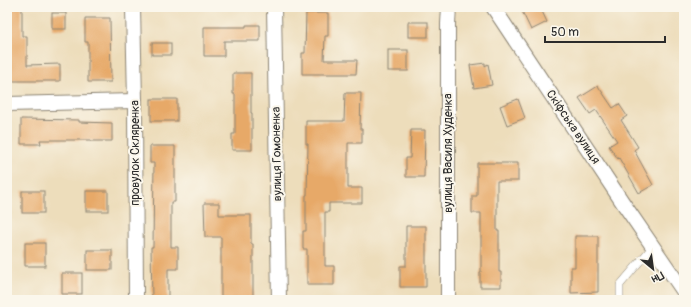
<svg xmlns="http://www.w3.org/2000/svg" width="691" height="307" font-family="Pangolin,sans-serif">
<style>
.building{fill:#e7a968}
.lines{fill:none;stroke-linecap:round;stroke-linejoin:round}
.service-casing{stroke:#8c8473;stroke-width:8}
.minor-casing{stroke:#8c8473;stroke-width:16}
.service{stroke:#fff;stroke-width:7}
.minor{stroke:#fff;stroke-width:14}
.labels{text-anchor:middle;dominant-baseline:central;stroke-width:4;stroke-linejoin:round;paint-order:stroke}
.street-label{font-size:12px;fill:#2b2b2b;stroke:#fbf7ec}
</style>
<rect width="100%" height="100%" fill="#fbf7ec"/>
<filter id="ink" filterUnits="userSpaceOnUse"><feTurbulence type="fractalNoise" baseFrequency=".025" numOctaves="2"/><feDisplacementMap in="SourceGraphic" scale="8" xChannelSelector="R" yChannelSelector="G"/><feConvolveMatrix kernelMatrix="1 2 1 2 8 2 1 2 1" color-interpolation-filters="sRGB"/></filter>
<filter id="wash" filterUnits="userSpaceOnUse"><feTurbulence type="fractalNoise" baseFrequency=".012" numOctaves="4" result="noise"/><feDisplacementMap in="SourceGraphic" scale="16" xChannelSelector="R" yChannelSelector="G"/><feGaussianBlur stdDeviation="0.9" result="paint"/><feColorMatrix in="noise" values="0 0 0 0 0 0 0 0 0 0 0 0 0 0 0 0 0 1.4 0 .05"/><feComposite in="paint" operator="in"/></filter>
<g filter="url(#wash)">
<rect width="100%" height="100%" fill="#edddbb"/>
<g id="blocks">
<g class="building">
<polygon points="7,7 22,7 22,36 27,36 27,65 60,64 60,81 7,81"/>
<polygon points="520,7 540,7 547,22 531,30"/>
<rect x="52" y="13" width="14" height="16"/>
<polygon points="306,13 328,13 328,36 325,36 324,60 357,60 356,74 302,74 302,53 305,53"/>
<polygon points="85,18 110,18 111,82 88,82 88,42 85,42"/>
<rect x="408" y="22" width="20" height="15"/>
<polygon points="246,25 260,25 260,41 224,41 224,56 204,56 204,27 246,27"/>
<rect x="152" y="43" width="19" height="12"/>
<rect x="388" y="50" width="20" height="21"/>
<polygon points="485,63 485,66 488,64 492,85 474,88 470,65"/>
<polygon points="233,73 251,73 251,113 252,113 252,150 232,150 232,134 235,134 235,94 233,94"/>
<polygon points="598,86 613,108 619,104 627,116 621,120 638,147 634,150 653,185 639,193 619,158 618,159 609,146 617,141 596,110 590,114 579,98"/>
<polygon points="345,93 361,93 360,129 362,129 362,143 348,143 348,188 362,188 362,203 329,203 329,212 325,212 325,266 334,266 334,285 307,285 307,249 303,249 303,231 306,231 306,195 307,195 308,144 306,144 306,121 344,121"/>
<rect x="151" y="99" width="26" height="22"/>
<polygon points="518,99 525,118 507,125 500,106"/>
<polygon points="21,119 79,120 79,122 112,123 112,141 91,141 91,140 40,140 41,144 21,144"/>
<polygon points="411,130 425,130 424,177 406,177 406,158 410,158"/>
<polygon points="150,146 175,146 175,202 171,202 171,247 178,247 178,269 168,269 168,300 152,300 151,247 153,247 154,163 150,163"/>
<polygon points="477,163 518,163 518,181 497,181 497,231 499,231 499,272 501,272 501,287 480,287 480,272 481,272 481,213 472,213 472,196 477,196"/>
<rect x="22" y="191" width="22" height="22"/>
<rect x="86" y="191" width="22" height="20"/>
<polygon points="204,203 219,203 219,215 251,215 251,244 253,244 253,300 221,300 221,237 205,237"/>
<polygon points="406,226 426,226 426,287 400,287 400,266 406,266"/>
<polygon points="575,236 598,236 598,292 571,293 571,267 575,267"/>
<rect x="25" y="243" width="20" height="23"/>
<rect x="87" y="250" width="25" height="20"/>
<rect x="62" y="273" width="20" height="21"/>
</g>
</g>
</g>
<g filter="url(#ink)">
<use href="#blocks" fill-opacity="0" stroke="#8c8473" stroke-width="1"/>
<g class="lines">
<g class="service-casing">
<polyline id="service" points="620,300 620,285 653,246"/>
</g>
<g class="minor-casing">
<g id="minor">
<polyline points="133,7 135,101 136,300"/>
<polyline points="274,7 279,300"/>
<polyline points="493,7 623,203 684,292"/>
<polyline points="7,104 135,101"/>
<polyline points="448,300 448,24 449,7"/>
</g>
</g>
<use href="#service" class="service"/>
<use href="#minor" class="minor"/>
</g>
</g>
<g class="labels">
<g class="street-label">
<text transform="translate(573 127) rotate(56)">Скіфська вулиця</text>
<text transform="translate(135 153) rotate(-90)">провулок Скляренка</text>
<text transform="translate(448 153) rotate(-90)">вулиця Василя Худенка</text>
<text transform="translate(277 154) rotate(-91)">вулиця Гомоненка</text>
</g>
</g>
<rect width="691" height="307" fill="none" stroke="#fbf7ec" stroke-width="24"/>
<g transform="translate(653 269) rotate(151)" stroke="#fbf7ec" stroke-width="3" paint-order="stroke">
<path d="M0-3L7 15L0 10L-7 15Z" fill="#2b2b2b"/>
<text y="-6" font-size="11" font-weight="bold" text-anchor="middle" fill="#2b2b2b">Пн</text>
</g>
<path d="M545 36v6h120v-6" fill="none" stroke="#2b2b2b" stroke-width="2"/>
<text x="551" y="36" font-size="12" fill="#2b2b2b" stroke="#fbf7ec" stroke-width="3" paint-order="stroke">50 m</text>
</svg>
